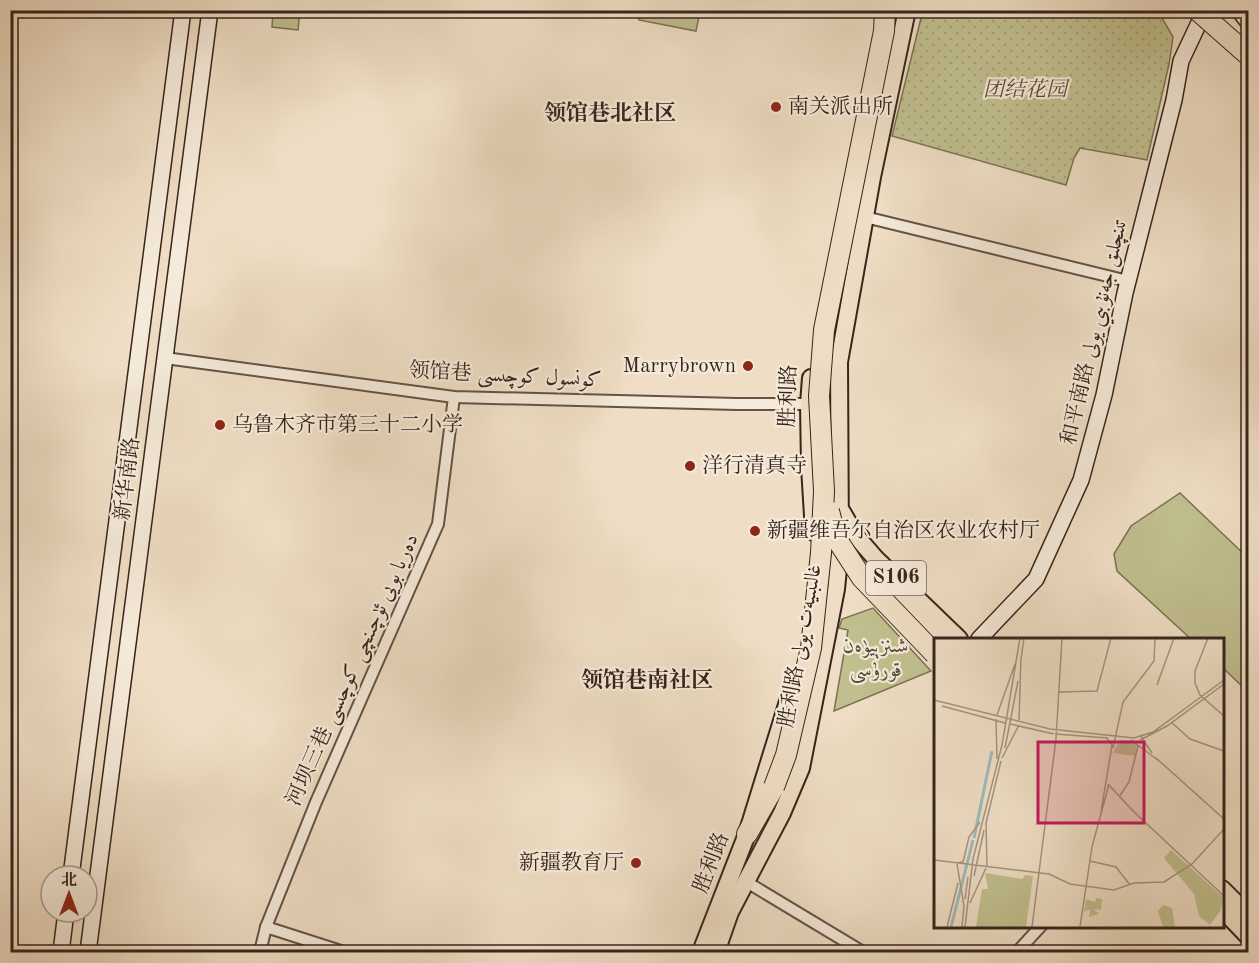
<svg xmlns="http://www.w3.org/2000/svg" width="1259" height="963" font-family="'Old Standard TT',Amiri,'Noto Serif SC',serif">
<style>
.grass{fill:url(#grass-dots);stroke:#7c7256;stroke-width:1.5}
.garden{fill:#c1bf8f;stroke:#7c7256;stroke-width:1.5}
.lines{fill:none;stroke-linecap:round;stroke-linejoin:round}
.street-casing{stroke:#655346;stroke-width:14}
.secondary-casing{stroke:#37251c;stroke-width:18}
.primary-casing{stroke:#37251c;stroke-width:20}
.highway-casing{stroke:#37251c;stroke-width:22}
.street{stroke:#f5ead9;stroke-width:10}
.secondary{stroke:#f5ead9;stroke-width:15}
.primary{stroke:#efdec5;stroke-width:16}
.highway{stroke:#efdec5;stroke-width:20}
.highway-bridge-casing{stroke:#37251c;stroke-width:22;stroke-linecap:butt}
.highway-bridge{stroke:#efdec5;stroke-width:20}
.poi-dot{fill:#8f2418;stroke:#f5ead9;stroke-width:2}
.labels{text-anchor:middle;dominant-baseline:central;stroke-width:4.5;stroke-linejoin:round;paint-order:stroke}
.shield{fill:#f5ead9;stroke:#706055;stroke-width:1.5}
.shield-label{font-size:20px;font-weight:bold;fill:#37251c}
.park-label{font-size:21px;font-style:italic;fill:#5a4c39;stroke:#f5ead9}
.poi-label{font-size:21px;fill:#37251c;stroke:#f5ead9;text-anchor:start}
.street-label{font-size:21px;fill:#37251c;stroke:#f5ead9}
.neighbourhood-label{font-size:22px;font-weight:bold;fill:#37251c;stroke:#f5ead9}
.inset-river{fill:none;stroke:#9dbabe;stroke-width:3}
.inset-road{fill:none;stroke:#a59481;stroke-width:1.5}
.view{fill:#c2185b;fill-opacity:0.15;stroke:#c2185b;stroke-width:3}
.inset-edge{fill:none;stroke:#37251c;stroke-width:3}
</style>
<defs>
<pattern id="grass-dots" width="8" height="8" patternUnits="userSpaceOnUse" patternTransform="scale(1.5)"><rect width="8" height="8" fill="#c1bf8f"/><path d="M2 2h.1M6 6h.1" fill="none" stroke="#a6a47b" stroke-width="1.8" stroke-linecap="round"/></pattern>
</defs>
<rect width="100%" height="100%" fill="#efdec5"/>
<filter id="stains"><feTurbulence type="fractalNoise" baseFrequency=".00333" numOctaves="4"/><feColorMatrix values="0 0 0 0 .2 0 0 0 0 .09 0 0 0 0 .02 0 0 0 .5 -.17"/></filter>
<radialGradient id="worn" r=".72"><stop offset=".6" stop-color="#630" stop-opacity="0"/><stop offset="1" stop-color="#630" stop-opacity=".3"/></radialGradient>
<polygon class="grass" points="926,11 1158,11 1173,37 1169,64 1147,160 1080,148 1074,158 1066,185 892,136 922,14"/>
<g class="garden">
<polygon points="273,11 300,11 298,30 272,27"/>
<polygon points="641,11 641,10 700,11 696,31 639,20"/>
<polygon points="1180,493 1248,558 1248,692 1222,667 1222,639 1191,639 1117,571 1114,554 1131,526"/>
<polygon points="873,608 931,671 834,711 848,630 839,628 842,619"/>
</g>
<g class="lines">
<g class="street-casing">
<g id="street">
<polyline points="865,217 1128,281"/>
<polyline points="165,358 454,397 737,404 809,404"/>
<polyline points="745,881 863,952"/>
<polyline points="266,927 344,952"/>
<polyline points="260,952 266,927 316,802 438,524 454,397"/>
<polyline points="1017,952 1041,926"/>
</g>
</g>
<g class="secondary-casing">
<g id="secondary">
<polyline points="1239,10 1248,22"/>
<polyline points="979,639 1036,579 1081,480 1104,395 1125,293 1174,100 1181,61 1205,10"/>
<polyline points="71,876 183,10"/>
<polyline points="61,952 66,912"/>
<polyline points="88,952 210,10"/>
</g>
</g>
<g class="primary-casing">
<g id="primary">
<polyline points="811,378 809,404 810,467 814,532"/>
<polyline points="842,512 856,536 876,559 959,639"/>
<polyline points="872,576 940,639"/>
<polyline points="1222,889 1248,915"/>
<polyline points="1222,909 1248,936"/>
<polyline points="701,952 747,834 794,682"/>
<polyline points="716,952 730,912 782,813 801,768 836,589 840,548 839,362 872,177 907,10"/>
</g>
</g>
<g class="highway-casing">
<polyline id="highway" points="747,834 774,787"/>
</g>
<use href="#street" class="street"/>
<use href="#secondary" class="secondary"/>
<use href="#primary" class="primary"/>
<use href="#highway" class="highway"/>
<g class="highway-bridge-casing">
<g id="highway-bridge">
<polyline points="1197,10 1248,55"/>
<polyline points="829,511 836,538 862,578 935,654"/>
<polyline points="774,787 786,755 811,648 821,553 824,491 819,396 824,330 884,31 885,10"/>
</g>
</g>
<use href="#highway-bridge" class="highway-bridge"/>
</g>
<g class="poi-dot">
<circle cx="776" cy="107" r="6"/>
<circle cx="748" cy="366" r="6"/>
<circle cx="220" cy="425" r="6"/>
<circle cx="690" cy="466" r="6"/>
<circle cx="755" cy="531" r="6"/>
<circle cx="636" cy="863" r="6"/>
</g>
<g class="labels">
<rect class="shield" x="866" y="561" width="60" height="34" rx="4.5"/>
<g class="shield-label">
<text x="896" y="578">S106</text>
</g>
<g class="park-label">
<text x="1025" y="90">团结花园</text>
<text x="876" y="646">شىنزېيۈەن<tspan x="876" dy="24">قورۇسى</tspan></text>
</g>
<g class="poi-label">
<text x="788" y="107">南关派出所</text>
<text x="736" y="366" text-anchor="end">Marrybrown</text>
<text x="232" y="425">乌鲁木齐市第三十二小学</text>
<text x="702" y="466">洋行清真寺</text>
<text x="767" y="531">新疆维吾尔自治区农业农村厅</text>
<text x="624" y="863" text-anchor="end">新疆教育厅</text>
</g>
<g class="street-label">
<text transform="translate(1095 332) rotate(-77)">和平南路 تىنچلىق جەنۇبىي يولى</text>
<text transform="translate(505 376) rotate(3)">领馆巷 كونسول كوچىسى</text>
<text transform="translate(789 396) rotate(-88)">胜利路</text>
<text transform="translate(128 479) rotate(-83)">新华南路</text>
<text transform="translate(801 646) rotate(-80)">胜利路 غالىبىيەت يولى</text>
<text transform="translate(353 670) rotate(-66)">河坝三巷 دەريا بويى ئۈچىنچى كوچىسى</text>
<text transform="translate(712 863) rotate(-69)">胜利路</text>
</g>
<g class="neighbourhood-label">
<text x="610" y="114">领馆巷北社区</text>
<text x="647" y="681">领馆巷南社区</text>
</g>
</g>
<g transform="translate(934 638)">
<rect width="290" height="290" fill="#efdec5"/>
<path d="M186,102l17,5 -2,11 -22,-3zM237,212l52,47 -2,13 -11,15 -11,-9 -5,-22 -30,-36zM51,235l37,6 3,-4 8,1 -7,51h-50l6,-38h6zM162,260l6,1 -1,11 -7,-1 5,5 -10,3 1,-8 -6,3 2,-13 9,3z" fill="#c1bf8f"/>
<path d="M229,267l9,3 3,19h-12l-5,-16z" fill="#c1bf8f"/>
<path class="inset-river" d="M40,200l18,-87M17,289l22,-87"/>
<path class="inset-road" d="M274,0l-13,33v12l5,12 24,21M87,21l3,-21M223,47l17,-47M125,54l38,-1 14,-53M0,62l116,29 84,9 19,-6 71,-52M8,68l63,17M63,77l18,-51M62,81l1,40M85,82l2,-63M237,84l19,17 34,12M76,86l44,10M121,96l53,4M206,97l12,18M197,102l28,21M206,102l27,-14 57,-42M71,110l13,-67M179,110l10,-46 31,-41 1,-23M68,120l17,-33M222,120l68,61M174,146l26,28M185,159l10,-15 9,-36M198,172l92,86M167,174l11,-67 -6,-8M52,184l1,45M52,185l15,-62M0,222l115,14 21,10 44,6 20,-7 30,-1 28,-18 32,-35M156,223l26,6 14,18M23,225l6,-1 6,-25 11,-15M23,226l7,42M40,238l10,-46M31,261l3,-22M36,265l16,-35M13,289l11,-44M28,289l2,-21M31,289l8,-68 29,-114 18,-107M98,289l24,-188 6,-101M146,289l12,-80 17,-63"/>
<path class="view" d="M104,104h106v81h-106z"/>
<rect width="290" height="290" class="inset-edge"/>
</g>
<rect width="1259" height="963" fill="none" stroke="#efdec5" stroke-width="36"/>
<rect x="12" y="12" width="1235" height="939" fill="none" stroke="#37251c" stroke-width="3"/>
<rect x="18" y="18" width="1223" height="927" fill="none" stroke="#37251c" stroke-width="1.5"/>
<g transform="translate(69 894)"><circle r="28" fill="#f5ead9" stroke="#a99b8d" stroke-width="1.5"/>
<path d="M0-4.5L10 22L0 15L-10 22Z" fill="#8f2418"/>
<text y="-9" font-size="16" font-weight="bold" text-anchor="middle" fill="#37251c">北</text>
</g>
<rect width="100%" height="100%" filter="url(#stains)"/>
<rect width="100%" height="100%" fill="url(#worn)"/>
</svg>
